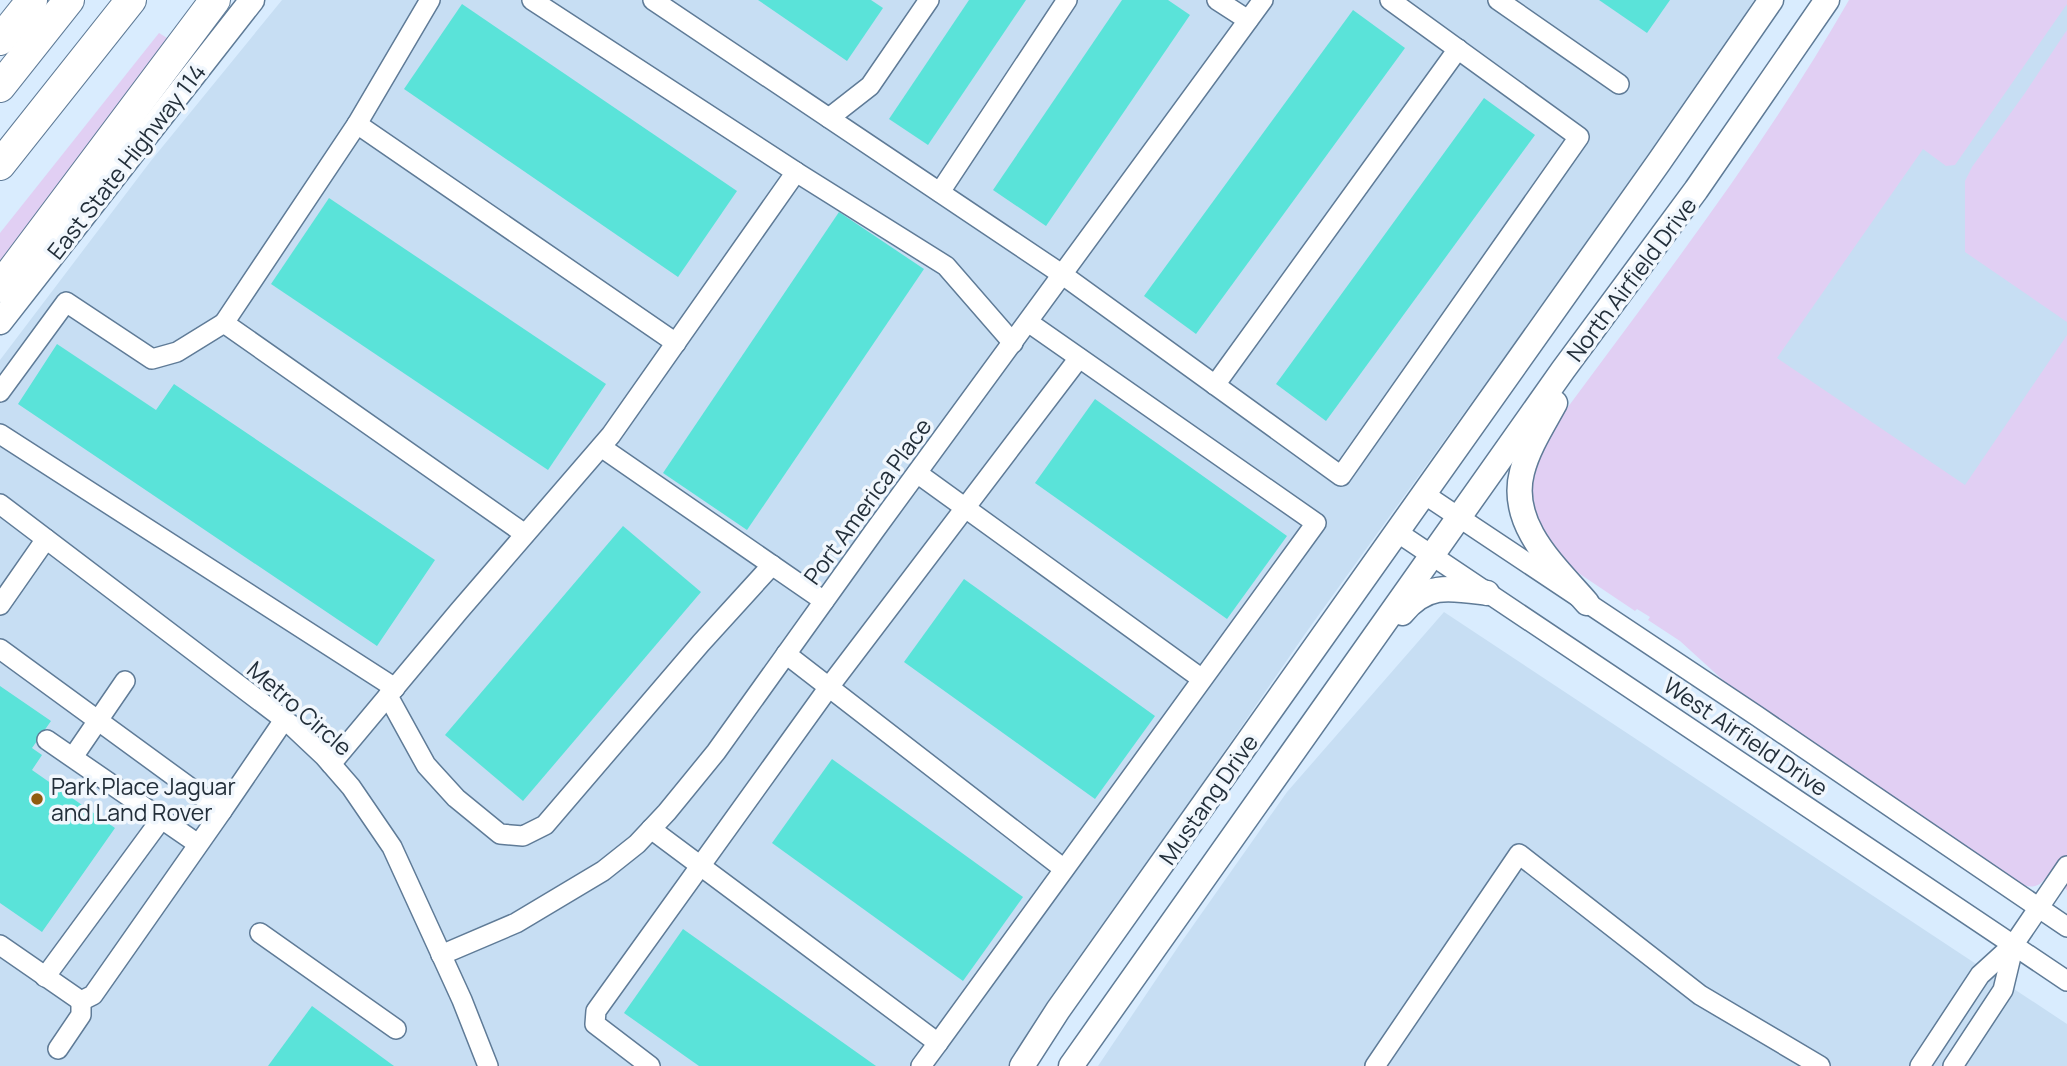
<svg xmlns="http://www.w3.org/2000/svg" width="2067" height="1066" font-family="Manrope,sans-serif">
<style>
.built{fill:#c7def3}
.green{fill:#e1cff3}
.building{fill:#5ae3d9}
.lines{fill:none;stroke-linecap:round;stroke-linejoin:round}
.minor-casing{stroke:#5f7b97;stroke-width:22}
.major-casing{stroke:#5f7b97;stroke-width:27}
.highway-casing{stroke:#5f7b97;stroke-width:32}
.minor{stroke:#fff;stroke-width:19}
.major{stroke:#fff;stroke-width:24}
.highway{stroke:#fff;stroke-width:30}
.poi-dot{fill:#905b0f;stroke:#f1f7fd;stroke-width:2.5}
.labels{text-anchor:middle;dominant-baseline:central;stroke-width:7;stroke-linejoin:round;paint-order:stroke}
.street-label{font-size:23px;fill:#232f3a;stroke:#f1f7fd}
.poi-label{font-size:23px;fill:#232f3a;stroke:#f1f7fd;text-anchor:start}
</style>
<rect width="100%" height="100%" fill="#d9ecfe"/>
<g class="built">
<polygon points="282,0 1754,0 1707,75 1305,634 1008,1066 0,1066 0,360 150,162"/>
<polygon points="2067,0 2067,872 1760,657 1753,205"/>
<polygon points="1444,612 2067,1024 2067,1066 1098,1066 1180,944 1287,792"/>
</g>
<g class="green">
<path d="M1849,0h218v4l-112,161 -9,1 -23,-17 -146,209 188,127 102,-150v555l-20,-14c-9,13 -16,12 -30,7l-292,-201 -45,-41 -32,-21 2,-3 -13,-8 -2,2 -70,-47 -28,-40 -6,-43 11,-39c106,-144 218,-287 307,-442z"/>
<polygon points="2067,30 2067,322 1965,252 1965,181 1972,167 2025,93"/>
<polygon points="159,33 172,41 0,273 0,233"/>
</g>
<g class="building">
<polygon points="758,0 871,0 883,8 847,61"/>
<polygon points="969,0 1026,0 928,145 889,119"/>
<polygon points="1122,0 1168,0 1190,15 1046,226 993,190"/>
<polygon points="1599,0 1670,0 1647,33"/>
<polygon points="462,4 737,191 678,277 404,89"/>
<polygon points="1353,10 1405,48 1196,334 1144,296"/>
<polygon points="1484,98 1535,135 1326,421 1276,384"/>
<polygon points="329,198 606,384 548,470 271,284"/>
<polygon points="839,212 924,269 747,530 663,473"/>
<polygon points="57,344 156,410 174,384 435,560 377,646 18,404"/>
<polygon points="1095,399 1287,536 1227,619 1035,483"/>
<polygon points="623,526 701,592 523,801 445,735"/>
<polygon points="964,579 1155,716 1095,799 904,662"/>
<polygon points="0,686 51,721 32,748 42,755 32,770 115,828 42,932 0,903"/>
<polygon points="832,759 1023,897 963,981 772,843"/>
<polygon points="683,929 876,1066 699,1066 624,1013"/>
<polygon points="312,1006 394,1066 268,1066"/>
</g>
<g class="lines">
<g class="minor-casing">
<g id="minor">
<polyline points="430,0 357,124 224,323 525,534"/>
<polyline points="653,0 1063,275 1341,476 1579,137 1390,0"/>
<polyline points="1217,0 1248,20"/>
<polyline points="1498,0 1619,84"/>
<polyline points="829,118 870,86 929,0"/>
<polyline points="357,124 676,343"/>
<polyline points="796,172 946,266 1013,343"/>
<polyline points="940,192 1067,0"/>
<polyline points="1215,385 1458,49"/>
<polyline points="0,392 66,302 152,359 177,352 224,323"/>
<polyline points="0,434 395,688"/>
<polyline points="601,447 824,601"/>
<polyline points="917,473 1202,679"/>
<polyline points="1424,494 1757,716 2067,927"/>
<polyline points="0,504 290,724 324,756 351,787 392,847 462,1000 488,1066"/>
<polyline points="1397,532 2067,981"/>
<polyline points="0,605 46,539"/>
<polyline points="0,649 222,811 284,720"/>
<polyline points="786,654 1064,869"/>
<polyline points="388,696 426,765 456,798 500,834 523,836 545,825 701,643 772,565"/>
<polyline points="47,740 198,844"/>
<polyline points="73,757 125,681"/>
<polyline points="331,764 459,611 611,435 796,172 532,0"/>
<polyline points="651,829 938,1043 1316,523 1028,322"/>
<polyline points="260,933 396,1029"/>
<polyline points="0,945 81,1001 93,995 222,811"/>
<polyline points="441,955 516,923 603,871 637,844 667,812 716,752 875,530 1263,0"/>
<polyline points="45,977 162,818"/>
<polyline points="58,1049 81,1015 81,1001"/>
<polyline points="650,1066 595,1024 596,1011 829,687 1079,358"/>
<polyline points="921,1066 938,1043"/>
<polyline points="1375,1066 1519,854 1700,995 1820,1066"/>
<polyline points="1920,1066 1980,975 2014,944 2067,866"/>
<polyline points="1953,1066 2003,990 2014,944"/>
</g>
</g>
<g class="major-casing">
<g id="major">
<polyline points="0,322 252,0"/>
<path d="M1555,403c-12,22 -27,45 -33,69 -14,53 34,95 65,131"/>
<path d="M1402,613c25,-31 49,-25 85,-20"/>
<polyline points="1022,1066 1058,1010 1659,162 1771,0"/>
<polyline points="1071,1066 1563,370 1696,190 1827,0"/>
</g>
</g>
<g class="highway-casing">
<g id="highway">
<polyline points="0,40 32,0"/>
<polyline points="0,87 69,0"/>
<polyline points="0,165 131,0"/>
<polyline points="0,287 215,0"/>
</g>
</g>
<use href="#minor" class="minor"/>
<use href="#major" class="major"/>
<use href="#highway" class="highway"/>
</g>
<circle class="poi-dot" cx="37" cy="799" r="7"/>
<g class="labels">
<g class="street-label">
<text transform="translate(126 161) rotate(-52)">East State Highway 114</text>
<text transform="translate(1631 279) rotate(-53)">North Airfield Drive</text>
<text transform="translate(867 501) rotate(-54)">Port America Place</text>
<text transform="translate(300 708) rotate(41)">Metro Circle</text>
<text transform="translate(1746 736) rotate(34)">West Airfield Drive</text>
<text transform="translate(1208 799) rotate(-55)">Mustang Drive</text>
</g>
<g class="poi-label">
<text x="51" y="786">Park Place Jaguar<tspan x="51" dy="26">and Land Rover</tspan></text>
</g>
</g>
</svg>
